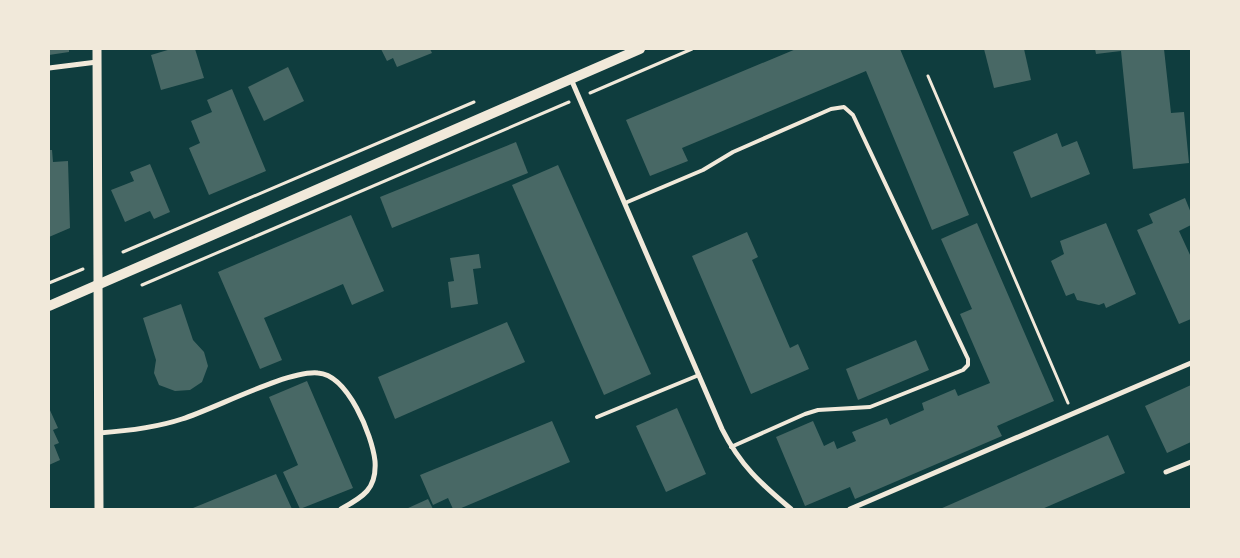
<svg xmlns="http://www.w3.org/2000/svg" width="1240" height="558" font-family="'Roboto Condensed',sans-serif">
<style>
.building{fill:#486865}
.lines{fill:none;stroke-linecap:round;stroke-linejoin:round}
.path{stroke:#f1e9da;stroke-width:3}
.service{stroke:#f1e9da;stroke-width:4}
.minor{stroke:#f1e9da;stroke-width:5}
.tertiary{stroke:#f1e9da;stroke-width:9}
.secondary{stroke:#f1e9da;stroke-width:10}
</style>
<rect width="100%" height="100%" fill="#0f3d3e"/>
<g class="building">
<polygon points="49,49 69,49 69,52 49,55"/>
<polygon points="171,49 195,49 204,78 161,90 151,55"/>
<polygon points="381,49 430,49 432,53 397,67 393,58 387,61"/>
<polygon points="796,49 900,49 969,215 932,230 866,71 682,148 688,161 650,176 626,120"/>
<polygon points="984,49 1024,49 1031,80 994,88"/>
<polygon points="1095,49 1164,49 1171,113 1184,112 1189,163 1133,169 1121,51 1096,54"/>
<polygon points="288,67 304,101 264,121 248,87"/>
<polygon points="232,89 266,171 209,195 189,148 200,143 191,121 212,112 207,100"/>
<polygon points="1057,133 1062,147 1077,141 1090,174 1031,198 1013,152"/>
<polygon points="516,142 528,173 392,228 380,197"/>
<polygon points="49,150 52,150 53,162 68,161 70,228 49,237"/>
<polygon points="150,164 170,212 154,219 150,211 125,222 111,190 134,181 130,172"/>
<polygon points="558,165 651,374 604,395 512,185"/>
<polygon points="1185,198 1191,213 1191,225 1179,231 1191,257 1191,319 1179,324 1137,230 1153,223 1149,214"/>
<polygon points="351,215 384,291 352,305 343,284 264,318 282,360 260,369 218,272"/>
<polygon points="977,223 1054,401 997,426 1002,436 855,499 850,487 805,506 776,437 813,421 824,446 834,441 837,449 856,441 852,432 887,418 890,425 924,410 922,403 955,389 958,396 990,383 960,314 972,309 941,239"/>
<polygon points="1106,223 1136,294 1106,308 1104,303 1099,305 1077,300 1074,293 1066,296 1051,261 1064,254 1060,241"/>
<polygon points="747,232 758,257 752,260 790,348 798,344 809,369 751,394 692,256"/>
<polygon points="479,254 481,268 473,269 478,304 451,308 448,282 454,281 450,258"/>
<polygon points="181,304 193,340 204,352 208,366 202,382 190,390 175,391 159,385 154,373 156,360 143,318"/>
<polygon points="507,322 525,362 395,419 378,377"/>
<polygon points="916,340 929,370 858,400 846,369"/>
<polygon points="307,381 353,488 300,509 283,472 298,465 269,397"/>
<polygon points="1191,385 1191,442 1167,453 1145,406"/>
<polygon points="49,408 58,428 53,430 59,443 54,445 60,460 49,465"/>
<polygon points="677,408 706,474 666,492 636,426"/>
<polygon points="552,421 570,462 459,509 453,509 448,498 433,505 420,475"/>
<polygon points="1108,435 1125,473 1042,509 940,509"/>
<polygon points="276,474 292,509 192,509 193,508"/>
<polygon points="428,499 433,509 406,509"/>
</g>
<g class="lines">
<g class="path">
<polyline points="928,76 1068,403"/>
<polyline points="590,93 692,49"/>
<polyline points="123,252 474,102"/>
<polyline points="49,283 83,269"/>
<polyline points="142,285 569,102"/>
</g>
<g class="service">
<polyline points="625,203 703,170 733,152 831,109 844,107 853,115 968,359 968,365 963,370 870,407 818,410 805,414 731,447"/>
<polyline points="597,417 699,375"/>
</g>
<g class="minor">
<polyline points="49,68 97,62"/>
<path d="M571,79l151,350c18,36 39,55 69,80"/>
<path d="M99,433c28,-2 56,-5 83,-14 32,-10 106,-49 136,-46 30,2 54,62 57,88 2,28 -12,36 -34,48"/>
<polyline points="1166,472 1191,462"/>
<polyline points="850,509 1191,363"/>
</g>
<polyline class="tertiary" points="97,49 99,509"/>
<polyline class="secondary" points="49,306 640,49"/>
</g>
<rect width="1240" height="558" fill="none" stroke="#f1e9da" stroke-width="100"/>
</svg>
